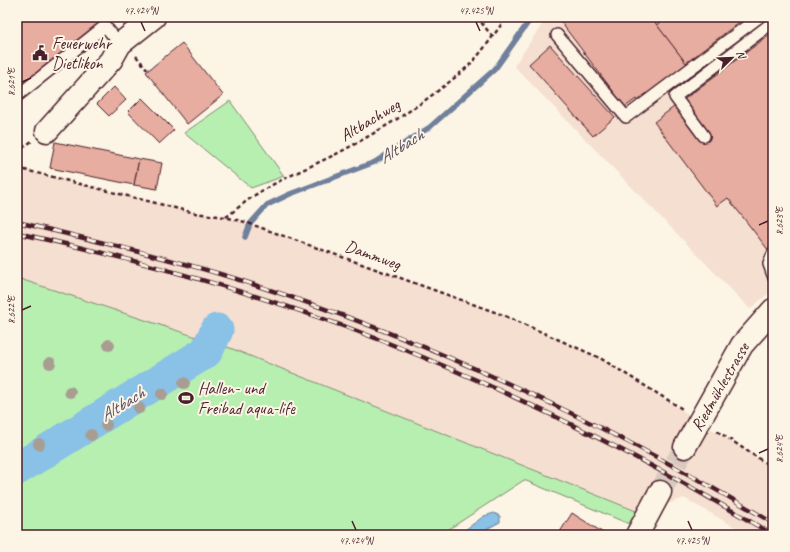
<svg xmlns="http://www.w3.org/2000/svg" width="790" height="552" font-family="Caveat,sans-serif">
<style>
.built{fill:#f5dfd0}
.green{fill:#b7efb1;stroke:#80876e}
.water{fill:#89c1e7;stroke:#70809c}
.lines{fill:none;stroke-linecap:round;stroke-linejoin:round}
.stream{stroke:#70809c;stroke-width:5.5}
.river{stroke:#89c1e7;stroke-width:33}
.building{fill:#e6ada0;stroke:#4a1f2b}
.tertiary-tunnel{stroke:#d8cac0;stroke-width:22;stroke-dasharray:22 11;stroke-linecap:butt}
.service-casing{stroke:#4a1f2b;stroke-width:14}
.minor-casing{stroke:#4a1f2b;stroke-width:25}
.tertiary-casing{stroke:#4a1f2b;stroke-width:25}
.path{stroke:#4a1f2b;stroke-width:2.5;stroke-dasharray:4 3;stroke-linecap:butt}
.service{stroke:#fcf5e5;stroke-width:11}
.minor{stroke:#fcf5e5;stroke-width:22}
.tertiary{stroke:#fcf5e5;stroke-width:22}
.rail-casing{stroke:#4a1f2b;stroke-width:4.5}
.rail{stroke:#fcf5e5;stroke-width:3;stroke-dasharray:9;stroke-linecap:butt}
.tree{fill:#a99c91}
.ticks{fill:none;stroke:#4a1f2b;stroke-width:1.5}
.labels{text-anchor:middle;dominant-baseline:central;stroke-width:4;stroke-linejoin:round;paint-order:stroke}
.poi-label{font-size:17px;fill:#4a1f2b;stroke:#fcf5e5;text-anchor:start}
.street-label{font-size:17px;fill:#4a1f2b;stroke:#fcf5e5}
.water-label{font-size:18px;font-style:italic;fill:#5d5063;stroke:#fcf5e5}
.neatline{fill:none;stroke:#4a1f2b;stroke-width:1.5}
.ticks-label{font-size:10px;text-anchor:middle;fill:#4a1f2b}
</style>
<rect width="100%" height="100%" fill="#fcf5e5"/>
<filter id="ink" filterUnits="userSpaceOnUse"><feTurbulence type="fractalNoise" baseFrequency=".025" numOctaves="2"/><feDisplacementMap in="SourceGraphic" scale="8" xChannelSelector="R" yChannelSelector="G"/><feConvolveMatrix kernelMatrix="1 2 1 2 8 2 1 2 1" color-interpolation-filters="sRGB"/></filter>
<g filter="url(#ink)">
<g class="built">
<polygon points="547,17 773,17 773,290 750,309 514,66"/>
<polygon points="17,168 195,213 225,217 259,227 503,315 600,358 773,468 773,535 749,535 684,498 642,513 230,348 17,278"/>
</g>
<g class="green">
<polygon points="230,101 284,176 251,188 184,133"/>
<polygon points="17,278 230,348 641,513 634,526 524,480 440,535 17,535"/>
</g>
<polygon class="water" points="494,513 500,516 500,522 476,535 458,535 484,516"/>
<g class="lines">
<polyline class="stream" points="245,237 250,224 267,205 290,194 375,162 430,127 495,69 532,17"/>
<polyline class="river" points="17,469 206,352 217,330"/>
</g>
<g class="building">
<polygon points="17,17 107,17 17,89"/>
<polygon points="565,17 651,17 694,73 644,110 636,99 625,107 560,21"/>
<polygon points="651,17 668,17 657,25"/>
<polygon points="668,17 746,17 686,63 657,25"/>
<polygon points="773,32 773,248 769,251 728,198 717,206 654,122"/>
<polygon points="182,43 223,95 187,124 146,72"/>
<polygon points="550,45 615,117 593,136 529,64"/>
<polygon points="114,87 126,100 109,116 97,104"/>
<polygon points="142,98 174,130 159,144 128,112"/>
<polygon points="55,142 139,159 134,185 50,168"/>
<polygon points="139,159 162,163 157,189 134,185"/>
<polygon points="572,513 605,534 605,535 558,535"/>
</g>
<g class="lines">
<polyline class="tertiary-tunnel" points="660,492 685,447"/>
<g class="service-casing">
<g id="service">
<polyline points="557,35 626,117 759,17"/>
<polyline points="17,96 105,26 120,44"/>
<polyline points="704,136 675,97 773,22"/>
<polyline points="773,254 769,264 773,275"/>
</g>
</g>
<g class="minor-casing">
<polyline id="minor" points="47,131 111,60 120,44 154,17"/>
</g>
<g class="tertiary-casing">
<g id="tertiary">
<polyline points="685,447 742,345 773,310"/>
<polyline points="637,535 660,492"/>
</g>
</g>
<g class="path">
<polyline points="477,17 492,36"/>
<polyline points="136,56 148,70"/>
<polyline points="17,152 32,141"/>
<polyline points="17,168 195,213 225,217 245,222 503,315 600,358 684,410"/>
<path d="M226,217c11,-8 22,-18 34,-25 26,-16 55,-27 82,-41 43,-23 86,-50 123,-82 17,-15 28,-34 42,-52"/>
<polyline points="717,431 773,468"/>
</g>
<use href="#service" class="service"/>
<use href="#minor" class="minor"/>
<use href="#tertiary" class="tertiary"/>
<g class="rail-casing">
<g id="rail">
<path d="M17,222c68,16 136,32 203,52 194,59 379,145 553,249"/>
<path d="M17,233c124,27 247,62 366,108 135,53 266,119 390,194"/>
</g>
</g>
<use href="#rail" class="rail"/>
</g>
<g class="tree">
<circle cx="109" cy="345" r="6"/>
<circle cx="50" cy="363" r="6"/>
<circle cx="184" cy="383" r="6"/>
<circle cx="70" cy="392" r="6"/>
<circle cx="162" cy="394" r="6"/>
<circle cx="139" cy="408" r="6"/>
<circle cx="106" cy="425" r="6"/>
<circle cx="91" cy="435" r="6"/>
<circle cx="39" cy="444" r="6"/>
</g>
</g>
<path class="ticks" d="M141,22l4,9M476,22l4,9M22,82l9,-4M759,225l9,-4M22,310l9,-4M759,453l9,-4M352,521l4,9M688,521l4,9"/>
<defs>
<g id="civic-bare" transform="scale(1.2)"><path d="M-.6-6.5H3V-4.5H.6V-3L4-1V1h2V6H-6V1h2V-1L-.6-3ZM-1.2 2.5V6h2.4V2.5Z" fill="#4a1f2b" stroke="#fcf5e5" stroke-width="2.5" paint-order="stroke"/></g>
<g id="stadium-bare" transform="scale(1.2)"><path d="M0-5a6.5 5 0 1 0 0 10a6.5 5 0 1 0 0-10ZM-3.5-1.8h7v3.6h-7Z" fill="#4a1f2b" stroke="#fcf5e5" stroke-width="2.5" paint-order="stroke"/></g>
</defs>
<g fill-rule="evenodd">
<use href="#civic-bare" x="40" y="53"/>
<use href="#stadium-bare" x="186" y="398"/>
</g>
<g class="labels">
<g class="poi-label">
<text x="52" y="43">Feuerwehr<tspan x="52" dy="20">Dietlikon</tspan></text>
<text x="198" y="388">Hallen- und<tspan x="198" dy="20">Freibad aqua-life</tspan></text>
</g>
<g class="street-label">
<text transform="translate(370 120) rotate(-31)">Altbachweg</text>
<text transform="translate(373 255) rotate(20)">Dammweg</text>
<text transform="translate(720 387) rotate(-60)">Riedmühlestrasse</text>
</g>
<g class="water-label">
<text transform="translate(401 146) rotate(-32)">Altbach</text>
<text transform="translate(122 404) rotate(-32)">Altbach</text>
</g>
</g>
<rect width="790" height="552" fill="none" stroke="#fcf5e5" stroke-width="44"/>
<g transform="translate(732 58) rotate(67)" stroke="#fcf5e5" stroke-width="3" paint-order="stroke">
<path d="M0-3L7 15L0 10L-7 15Z" fill="#4a1f2b"/>
<text y="-6" font-size="11" font-weight="bold" text-anchor="middle" fill="#4a1f2b">N</text>
</g>
<rect x="22" y="22" width="746" height="508" class="neatline"/>
<g class="ticks-label">
<text x="141" y="14">47.424°N</text>
<text x="476" y="14">47.425°N</text>
<text transform="translate(11 82) rotate(-90)" y="4">8.621°E</text>
<text transform="translate(779 221) rotate(-90)" y="4">8.623°E</text>
<text transform="translate(11 310) rotate(-90)" y="4">8.622°E</text>
<text transform="translate(779 449) rotate(-90)" y="4">8.624°E</text>
<text x="356" y="544">47.424°N</text>
<text x="692" y="544">47.425°N</text>
</g>
</svg>
